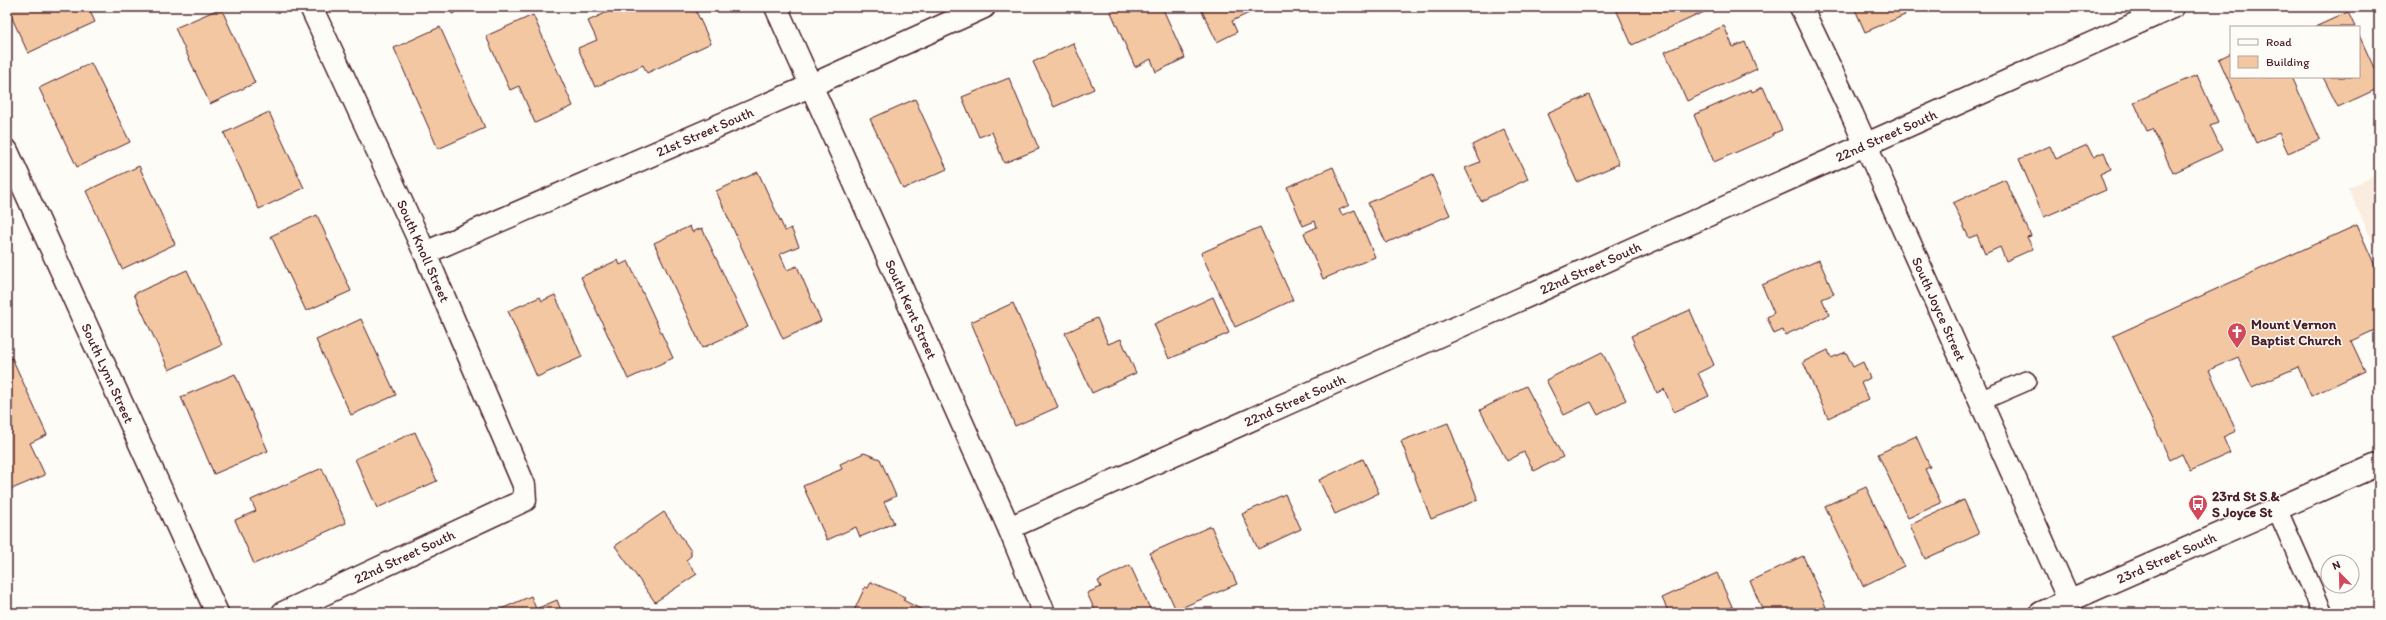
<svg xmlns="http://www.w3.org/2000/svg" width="2386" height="620" font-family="Itim,sans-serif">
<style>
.built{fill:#faecde}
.building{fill:#f4c7a3;stroke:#4a1f2b}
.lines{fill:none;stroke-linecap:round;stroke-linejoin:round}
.service-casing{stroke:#4a1f2b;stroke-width:22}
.minor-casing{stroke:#4a1f2b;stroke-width:25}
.tertiary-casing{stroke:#4a1f2b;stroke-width:25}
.service{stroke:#fdfcf7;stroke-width:19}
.minor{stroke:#fdfcf7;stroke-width:22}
.tertiary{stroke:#fdfcf7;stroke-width:22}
.labels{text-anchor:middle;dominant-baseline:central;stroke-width:3;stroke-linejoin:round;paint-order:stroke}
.street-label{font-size:14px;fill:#4a1f2b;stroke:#fdfcf7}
.poi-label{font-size:14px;font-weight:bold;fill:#4a1f2b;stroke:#fdfcf7;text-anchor:start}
</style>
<rect width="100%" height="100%" fill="#fdfcf7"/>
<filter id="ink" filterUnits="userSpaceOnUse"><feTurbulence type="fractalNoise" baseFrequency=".025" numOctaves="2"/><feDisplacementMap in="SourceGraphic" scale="8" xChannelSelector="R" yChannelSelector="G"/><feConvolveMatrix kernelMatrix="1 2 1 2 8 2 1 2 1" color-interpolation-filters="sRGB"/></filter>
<g filter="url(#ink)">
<polygon class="built" points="2379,174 2379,255 2348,188"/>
<g class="building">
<polygon points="7,7 88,7 95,22 28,53"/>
<polygon points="449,7 467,7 452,14"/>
<polygon points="618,7 694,7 711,43 647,73 643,65 595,87 578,48 597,40 588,21"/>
<polygon points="1117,7 1162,7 1185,58 1156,72 1151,59 1135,67 1110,10"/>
<polygon points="1200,7 1262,7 1232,21 1237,32 1217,42"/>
<polygon points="1615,7 1715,7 1632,45"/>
<polygon points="1854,7 1902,7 1905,15 1865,32"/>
<polygon points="221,8 255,83 210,104 175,28"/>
<polygon points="2348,12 2355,27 2315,27"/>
<polygon points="533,15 573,106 535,123 519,86 510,90 486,36"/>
<polygon points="1724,26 1733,47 1745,42 1757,69 1687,101 1665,52"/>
<polygon points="440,27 485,128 438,149 394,48"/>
<polygon points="2359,35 2379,79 2379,88 2338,107 2323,77 2359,77"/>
<polygon points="1073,43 1094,89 1054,107 1033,62"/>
<polygon points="2231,53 2231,77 2292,77 2320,139 2288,153 2279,133 2256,143 2219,59"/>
<polygon points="91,63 130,142 77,167 39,88"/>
<polygon points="2197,75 2218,122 2210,125 2222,150 2173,173 2153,129 2147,131 2134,102"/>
<polygon points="1009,78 1039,149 1004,163 992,132 979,137 962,97"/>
<polygon points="1763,87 1782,130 1772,134 1773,136 1714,162 1694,115 1751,89 1752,92"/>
<polygon points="1589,95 1619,164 1577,182 1547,114"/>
<polygon points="915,99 947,169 903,189 870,119"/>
<polygon points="269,112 304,188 259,209 224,133"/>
<polygon points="1504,129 1528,179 1481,201 1465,168 1480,162 1472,145"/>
<polygon points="2087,145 2093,157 2104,152 2111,169 2100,174 2106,190 2044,217 2019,159 2050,146 2056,159"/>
<polygon points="139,166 175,244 122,269 86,191"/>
<polygon points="1333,167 1349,205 1339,210 1342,215 1355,210 1375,257 1323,279 1304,233 1317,227 1315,221 1303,226 1287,187"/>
<polygon points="758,172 785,231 791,228 799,246 780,254 787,270 797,266 821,321 783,339 716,191"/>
<polygon points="1432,175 1450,215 1386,243 1368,203"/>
<polygon points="2005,179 2031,236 2027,237 2033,249 2006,261 2000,247 1985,254 1977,235 1969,238 1953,203"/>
<polygon points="317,215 351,291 306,311 271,236"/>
<polygon points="2357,225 2379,275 2379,328 2351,341 2365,371 2311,396 2298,367 2252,387 2238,357 2209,370 2236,431 2223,437 2230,453 2190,471 2182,454 2170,460 2113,336"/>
<polygon points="690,226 692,232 702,228 748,327 702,348 654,243"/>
<polygon points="1260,227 1293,300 1235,327 1201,253"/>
<polygon points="618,260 620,265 628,261 673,358 628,379 581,277"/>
<polygon points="1819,260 1834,294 1822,299 1829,315 1785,335 1783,330 1774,334 1767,317 1774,313 1762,285"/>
<polygon points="187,270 222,345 169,370 134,294"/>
<polygon points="555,295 582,357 537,377 508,311 540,297 542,301"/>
<polygon points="1213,297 1229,333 1169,359 1154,324"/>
<polygon points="1013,303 1058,407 1015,426 971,322"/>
<polygon points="1690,310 1714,365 1698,373 1709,396 1674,412 1664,389 1657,393 1631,336"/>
<polygon points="1097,318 1108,344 1121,339 1136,373 1092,393 1065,333"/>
<polygon points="361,319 396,395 351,415 316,340"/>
<polygon points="1828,350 1831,358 1846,352 1853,367 1863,362 1870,378 1861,383 1868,399 1828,418 1803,362"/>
<polygon points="1602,352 1626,400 1598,415 1591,402 1564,415 1546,380"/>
<polygon points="12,358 47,435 30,443 45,475 7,491 7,360"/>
<polygon points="235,374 268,451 214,474 181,397"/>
<polygon points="1526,386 1563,457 1534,471 1524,452 1507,461 1480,410"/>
<polygon points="1448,423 1478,500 1431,519 1401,441"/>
<polygon points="415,432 437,481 377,508 355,459"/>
<polygon points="1916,436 1930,467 1925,469 1941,503 1908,518 1878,454"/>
<polygon points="864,453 880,459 896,496 884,502 894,523 860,537 856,527 827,540 803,486 842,469 840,464"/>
<polygon points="1363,459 1379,493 1335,514 1319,480"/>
<polygon points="322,468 346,523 254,564 235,520 256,511 251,500"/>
<polygon points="1866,487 1904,566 1863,586 1825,506"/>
<polygon points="1285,494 1301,529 1258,549 1242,514"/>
<polygon points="1964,500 1979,534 1925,559 1910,525"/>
<polygon points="664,512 691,551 691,556 686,560 697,574 655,602 615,546"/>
<polygon points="1211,526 1237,584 1176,610 1150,553"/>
<polygon points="1803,556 1826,607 1812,613 1764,613 1750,581"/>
<polygon points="1130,565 1152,613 1096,613 1087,593 1101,587 1098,581"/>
<polygon points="1717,573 1735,613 1669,613 1662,598"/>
<polygon points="871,582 905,597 903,600 928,613 853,613 865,587 868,588"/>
<polygon points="531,596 536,609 557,600 562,613 492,613"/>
</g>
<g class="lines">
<g class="service-casing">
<g id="service">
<polyline points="1980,401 2026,381"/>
<polyline points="2277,509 2323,613"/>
</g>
</g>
<g class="minor-casing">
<g id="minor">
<path id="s1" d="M776,7l233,521 35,85"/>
<path id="s2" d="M7,151l210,462"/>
<path id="s3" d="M425,253l385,-167 174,-79"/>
<path id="s4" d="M1009,528l1164,-521"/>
<path id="s5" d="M283,613l242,-113 -1,-15 -99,-232 -114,-246"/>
</g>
</g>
<g class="tertiary-casing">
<g id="tertiary">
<path id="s6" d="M1801,7l51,107 217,486"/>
<path id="s7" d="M2041,613l338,-149"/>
</g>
</g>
<use href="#service" class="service"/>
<use href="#minor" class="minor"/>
<use href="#tertiary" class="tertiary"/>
</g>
</g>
<defs>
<g id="church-pin" transform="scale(1)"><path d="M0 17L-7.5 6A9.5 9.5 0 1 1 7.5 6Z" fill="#d1495b" stroke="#fdfcf7"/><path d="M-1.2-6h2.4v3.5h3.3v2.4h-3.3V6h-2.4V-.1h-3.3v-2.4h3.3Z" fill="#fff"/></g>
<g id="bus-pin" transform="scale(1)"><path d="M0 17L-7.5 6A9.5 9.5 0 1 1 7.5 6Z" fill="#d1495b" stroke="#fdfcf7"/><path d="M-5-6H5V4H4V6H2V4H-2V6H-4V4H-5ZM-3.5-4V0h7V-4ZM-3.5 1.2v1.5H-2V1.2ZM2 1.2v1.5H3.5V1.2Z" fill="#fff"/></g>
</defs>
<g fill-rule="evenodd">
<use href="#church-pin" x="2237" y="332"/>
<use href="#bus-pin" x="2198" y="504"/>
</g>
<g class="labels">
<g class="street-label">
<text stroke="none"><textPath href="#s3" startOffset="305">21st Street South</textPath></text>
<text stroke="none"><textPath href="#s4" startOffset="961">22nd Street South</textPath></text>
<text transform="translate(423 251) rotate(66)">South Knoll Street</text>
<text stroke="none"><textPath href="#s4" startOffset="637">22nd Street South</textPath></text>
<text stroke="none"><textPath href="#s6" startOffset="332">South Joyce Street</textPath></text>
<text stroke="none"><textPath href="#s1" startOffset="331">South Kent Street</textPath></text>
<text stroke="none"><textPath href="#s2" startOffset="244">South Lynn Street</textPath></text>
<text stroke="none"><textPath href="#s4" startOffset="313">22nd Street South</textPath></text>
<text stroke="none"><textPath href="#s5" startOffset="134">22nd Street South</textPath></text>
<text stroke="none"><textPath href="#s7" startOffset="137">23rd Street South</textPath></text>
</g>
<g class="poi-label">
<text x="2251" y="324">Mount Vernon<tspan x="2251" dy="16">Baptist Church</tspan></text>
<text x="2212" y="496">23rd St S &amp;<tspan x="2212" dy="16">S Joyce St</tspan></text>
</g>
</g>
<rect width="2386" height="620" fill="none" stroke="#fdfcf7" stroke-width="24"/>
<rect x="12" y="12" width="2362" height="596" fill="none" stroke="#4a1f2b" stroke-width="1.5" filter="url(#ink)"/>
<rect x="2230" y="26" width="130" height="52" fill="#fdfcf7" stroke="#b5a4a5"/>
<rect x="2238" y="39" width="20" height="6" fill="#fdfcf7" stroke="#b5a4a5"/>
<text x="2266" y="46" font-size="12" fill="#4a1f2b">Road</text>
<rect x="2238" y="56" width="20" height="12" fill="#f4c7a3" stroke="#b5a4a5"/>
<text x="2266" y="66" font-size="12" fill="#4a1f2b">Building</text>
<g transform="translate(2340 574) rotate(337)"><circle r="19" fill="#fdfcf7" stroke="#b5a4a5"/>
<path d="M0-3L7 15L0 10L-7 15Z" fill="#d1495b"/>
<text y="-6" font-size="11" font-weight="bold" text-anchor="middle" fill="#4a1f2b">N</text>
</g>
</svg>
